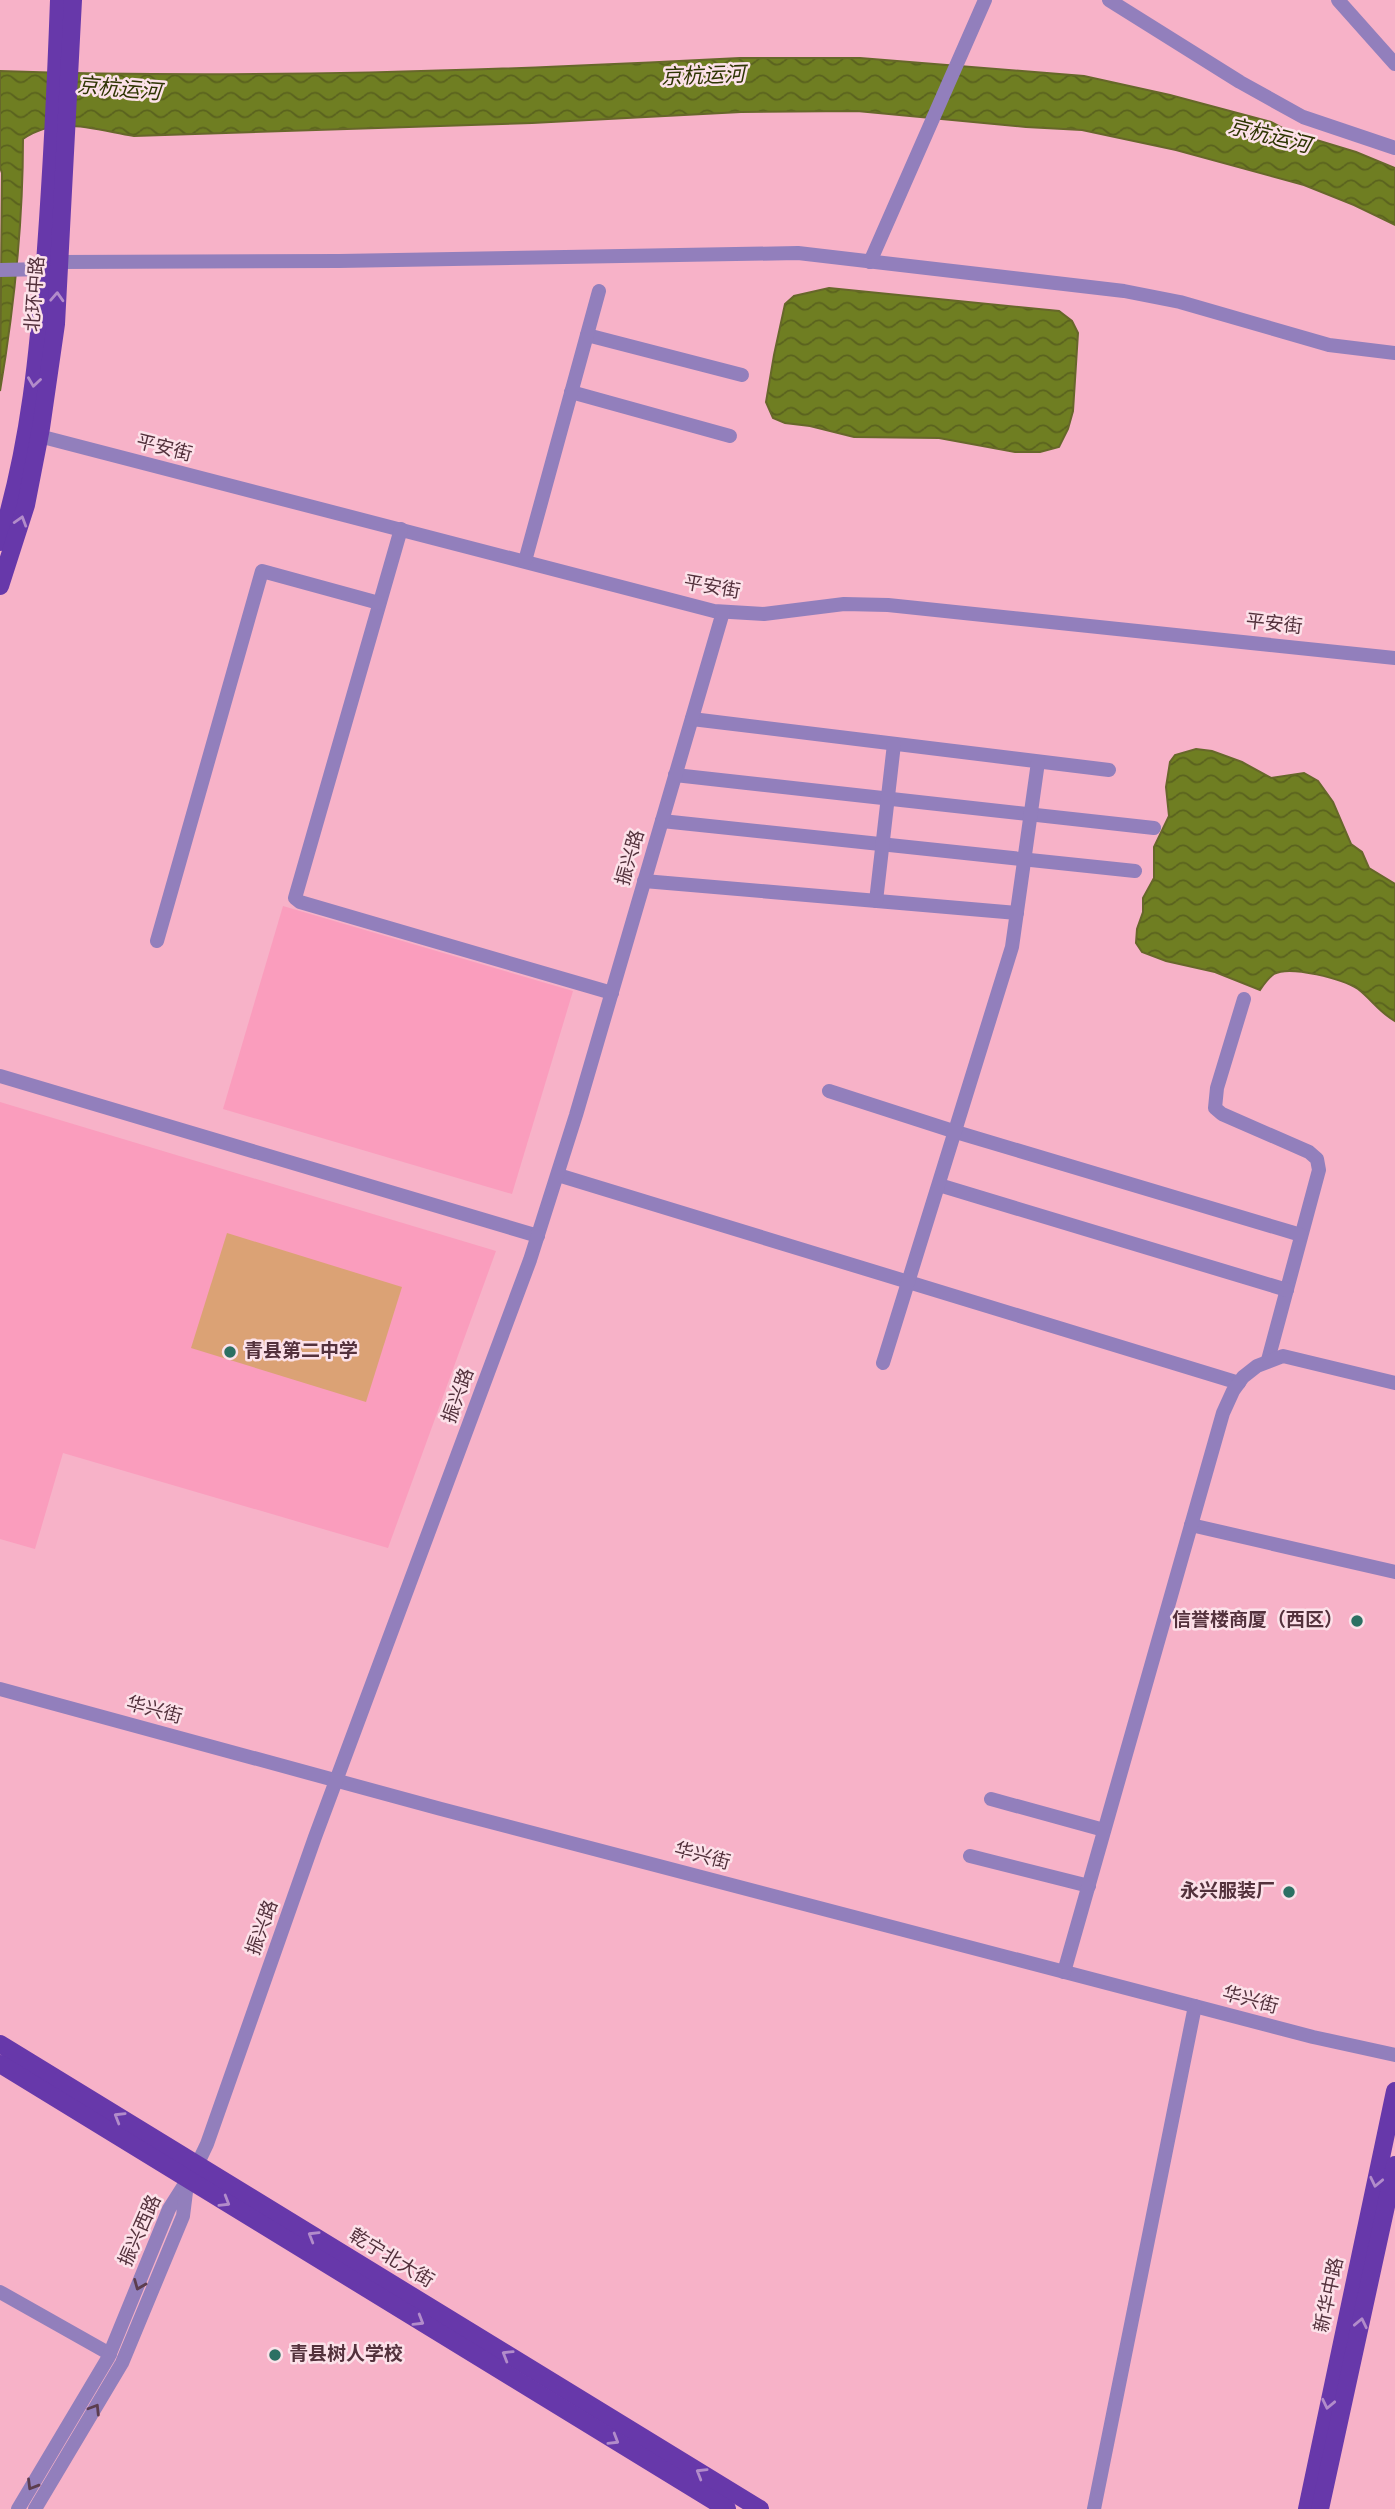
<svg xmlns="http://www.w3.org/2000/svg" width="1395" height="2509" font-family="Overpass,'Noto Sans SC',sans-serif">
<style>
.built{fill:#fa9dbd}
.garden{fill:#dba275}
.water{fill:url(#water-waves);stroke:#67672a;stroke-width:2}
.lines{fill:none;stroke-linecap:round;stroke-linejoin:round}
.minor{stroke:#927fbc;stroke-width:14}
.major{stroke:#6738aa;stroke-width:18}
.oneway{stroke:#b28cca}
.oneway2{stroke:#5c3d4f}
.poi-dot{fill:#2c7063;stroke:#fce1e9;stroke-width:2.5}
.labels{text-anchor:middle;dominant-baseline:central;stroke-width:5;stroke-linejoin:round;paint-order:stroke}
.street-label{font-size:19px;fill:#53313c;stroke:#fce1e9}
.poi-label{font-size:19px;font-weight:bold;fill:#53313c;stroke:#fce1e9;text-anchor:start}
.water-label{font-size:21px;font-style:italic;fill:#2e3503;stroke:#fce1e9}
</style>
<defs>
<pattern id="water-waves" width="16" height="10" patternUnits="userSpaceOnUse" patternTransform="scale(1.75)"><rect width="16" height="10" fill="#6f7e22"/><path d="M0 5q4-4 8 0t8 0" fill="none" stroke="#5a621e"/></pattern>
</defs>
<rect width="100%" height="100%" fill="#f7b2c8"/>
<g class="built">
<polygon points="283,906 573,991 512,1194 223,1109"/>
<polygon points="0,1102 496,1251 388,1548 63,1453 35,1549 0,1539"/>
</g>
<polygon class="garden" points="227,1233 402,1287 366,1402 191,1348"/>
<g class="water">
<path d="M740,58h120l224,18 86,19 101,27 19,10 66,20 39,16v57l-41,-20 -50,-20 -128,-35 -94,-20 -56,-3 -169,-16 -116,1 -209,11 -398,13c-38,-6 -77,-21 -111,3 0,85 -9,169 -23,252l2,-218 -2,-6v-96c246,8 494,0 740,-13z"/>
<polygon points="829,288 1059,311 1072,321 1078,333 1073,411 1068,429 1059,447 1040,452 1015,452 939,438 854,437 810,426 785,423 773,418 766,402 774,355 785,304 794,296"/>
<path d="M1196,749l16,2 30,11 29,16 33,-5 14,8 15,21 18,42 11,8 7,16 26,16v137c-15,-8 -24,-22 -37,-32 -15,-10 -68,-24 -84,-15 -6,4 -10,10 -14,16l-45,-18 -49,-11 -24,-9 -6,-9 1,-14 6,-17v-14l11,-20v-31l15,-31 -3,-29 4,-25 5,-7z"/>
</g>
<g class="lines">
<g class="minor">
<polyline points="1109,0 1240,82 1303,117 1395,148"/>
<polyline points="1338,0 1395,64"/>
<polyline points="59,262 339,261 798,253 1124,291 1180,302 1329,345 1395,353"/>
<polyline points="870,262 985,0"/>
<polyline points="0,270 44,269"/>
<polyline points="587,335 742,375"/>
<polyline points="571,392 730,436"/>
<polyline points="39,436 714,611 764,614 844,604 888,605 1395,658"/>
<polyline points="401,529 295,898 300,902 612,993"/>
<polyline points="525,561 599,291"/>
<polyline points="692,719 1109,770"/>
<polyline points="675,775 1154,828"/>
<polyline points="662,821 1135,871"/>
<polyline points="644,881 1017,913"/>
<polyline points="876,901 894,744"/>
<polyline points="157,941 262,571 379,603"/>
<polyline points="1244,999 1217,1088 1215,1108 1222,1114 1309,1152 1317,1159 1319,1170 1268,1360"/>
<polyline points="0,1076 538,1236"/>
<polyline points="829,1091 956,1132 1301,1235"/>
<polyline points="558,1175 1239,1383"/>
<polyline points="939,1185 1287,1290"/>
<polyline points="883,1363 1012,947 1038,762"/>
<polyline points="1191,1525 1395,1572"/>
<polyline points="0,1689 441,1809 1313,2037 1395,2055"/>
<polyline points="991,1799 1104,1830"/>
<polyline points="970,1856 1089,1886"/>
<polyline points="1064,1972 1223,1413 1233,1391 1243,1377 1257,1366 1283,1356 1395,1383"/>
<polyline points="0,2292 110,2354"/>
<polyline points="18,2509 108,2358 169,2209 197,2165 207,2144 315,1837 530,1260 576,1115 723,612"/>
<polyline points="35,2509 122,2363 183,2216 187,2184"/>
<polyline points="1094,2509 1195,2006"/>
</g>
<g class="major">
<path d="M0,542c30,-96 39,-193 46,-293 6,-83 10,-166 13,-249"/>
<polyline points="0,586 26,505 41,428 56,324 73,0"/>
<polyline points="0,2044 760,2509"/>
<polyline points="0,2064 727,2509"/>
<polyline points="1307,2509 1395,2091"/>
<polyline points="1320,2509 1395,2165"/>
</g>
</g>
<defs><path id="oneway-chevron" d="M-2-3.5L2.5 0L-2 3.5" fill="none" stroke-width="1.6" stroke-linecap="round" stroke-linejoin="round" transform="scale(1.75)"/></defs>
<g class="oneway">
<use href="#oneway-chevron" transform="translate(57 297) rotate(-87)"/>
<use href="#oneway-chevron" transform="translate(34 382) rotate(98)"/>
<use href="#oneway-chevron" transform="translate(21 521) rotate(-73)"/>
<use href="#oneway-chevron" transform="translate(119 2117) rotate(-149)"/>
<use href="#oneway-chevron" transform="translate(1376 2182) rotate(102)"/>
<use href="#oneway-chevron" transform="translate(225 2202) rotate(31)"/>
<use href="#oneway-chevron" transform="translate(313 2236) rotate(-149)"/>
<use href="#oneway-chevron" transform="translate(419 2321) rotate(31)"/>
<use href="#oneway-chevron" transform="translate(1361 2323) rotate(-78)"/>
<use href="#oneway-chevron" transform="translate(507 2355) rotate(-149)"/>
<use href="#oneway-chevron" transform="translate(1328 2404) rotate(102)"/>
<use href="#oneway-chevron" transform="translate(614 2440) rotate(31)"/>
<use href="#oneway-chevron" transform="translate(701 2473) rotate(-149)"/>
</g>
<g class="oneway2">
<use href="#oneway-chevron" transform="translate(139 2285) rotate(112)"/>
<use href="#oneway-chevron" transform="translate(95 2409) rotate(-58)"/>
<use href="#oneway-chevron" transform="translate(32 2485) rotate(121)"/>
</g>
<g class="poi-dot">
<circle cx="230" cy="1352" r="7"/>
<circle cx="1357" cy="1621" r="7"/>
<circle cx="1289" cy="1892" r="7"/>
<circle cx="275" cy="2355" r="7"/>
</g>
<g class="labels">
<g class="street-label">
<text transform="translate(36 294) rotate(-86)">北环中路</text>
<text transform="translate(164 449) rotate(14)">平安街</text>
<text transform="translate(712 588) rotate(10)">平安街</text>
<text transform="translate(1274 625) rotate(6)">平安街</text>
<text transform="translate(631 858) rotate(-74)">振兴路</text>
<text transform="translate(459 1396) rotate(-70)">振兴路</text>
<text transform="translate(154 1711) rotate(15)">华兴街</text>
<text transform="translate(702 1857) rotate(15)">华兴街</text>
<text transform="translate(263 1928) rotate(-70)">振兴路</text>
<text transform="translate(1250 2001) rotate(15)">华兴街</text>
<text transform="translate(141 2231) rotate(-66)">振兴西路</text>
<text transform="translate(391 2259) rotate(31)">乾宁北大街</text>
<text transform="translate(1330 2295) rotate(-78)">新华中路</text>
</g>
<g class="poi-label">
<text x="244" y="1352">青县第二中学</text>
<text x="1343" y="1621" text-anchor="end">信誉楼商厦（西区）</text>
<text x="1275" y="1892" text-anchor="end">永兴服装厂</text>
<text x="289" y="2355">青县树人学校</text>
</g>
<g class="water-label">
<text transform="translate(703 77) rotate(-2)">京杭运河</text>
<text transform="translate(119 90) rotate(5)">京杭运河</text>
<text transform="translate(1269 137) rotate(14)">京杭运河</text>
</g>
</g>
</svg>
